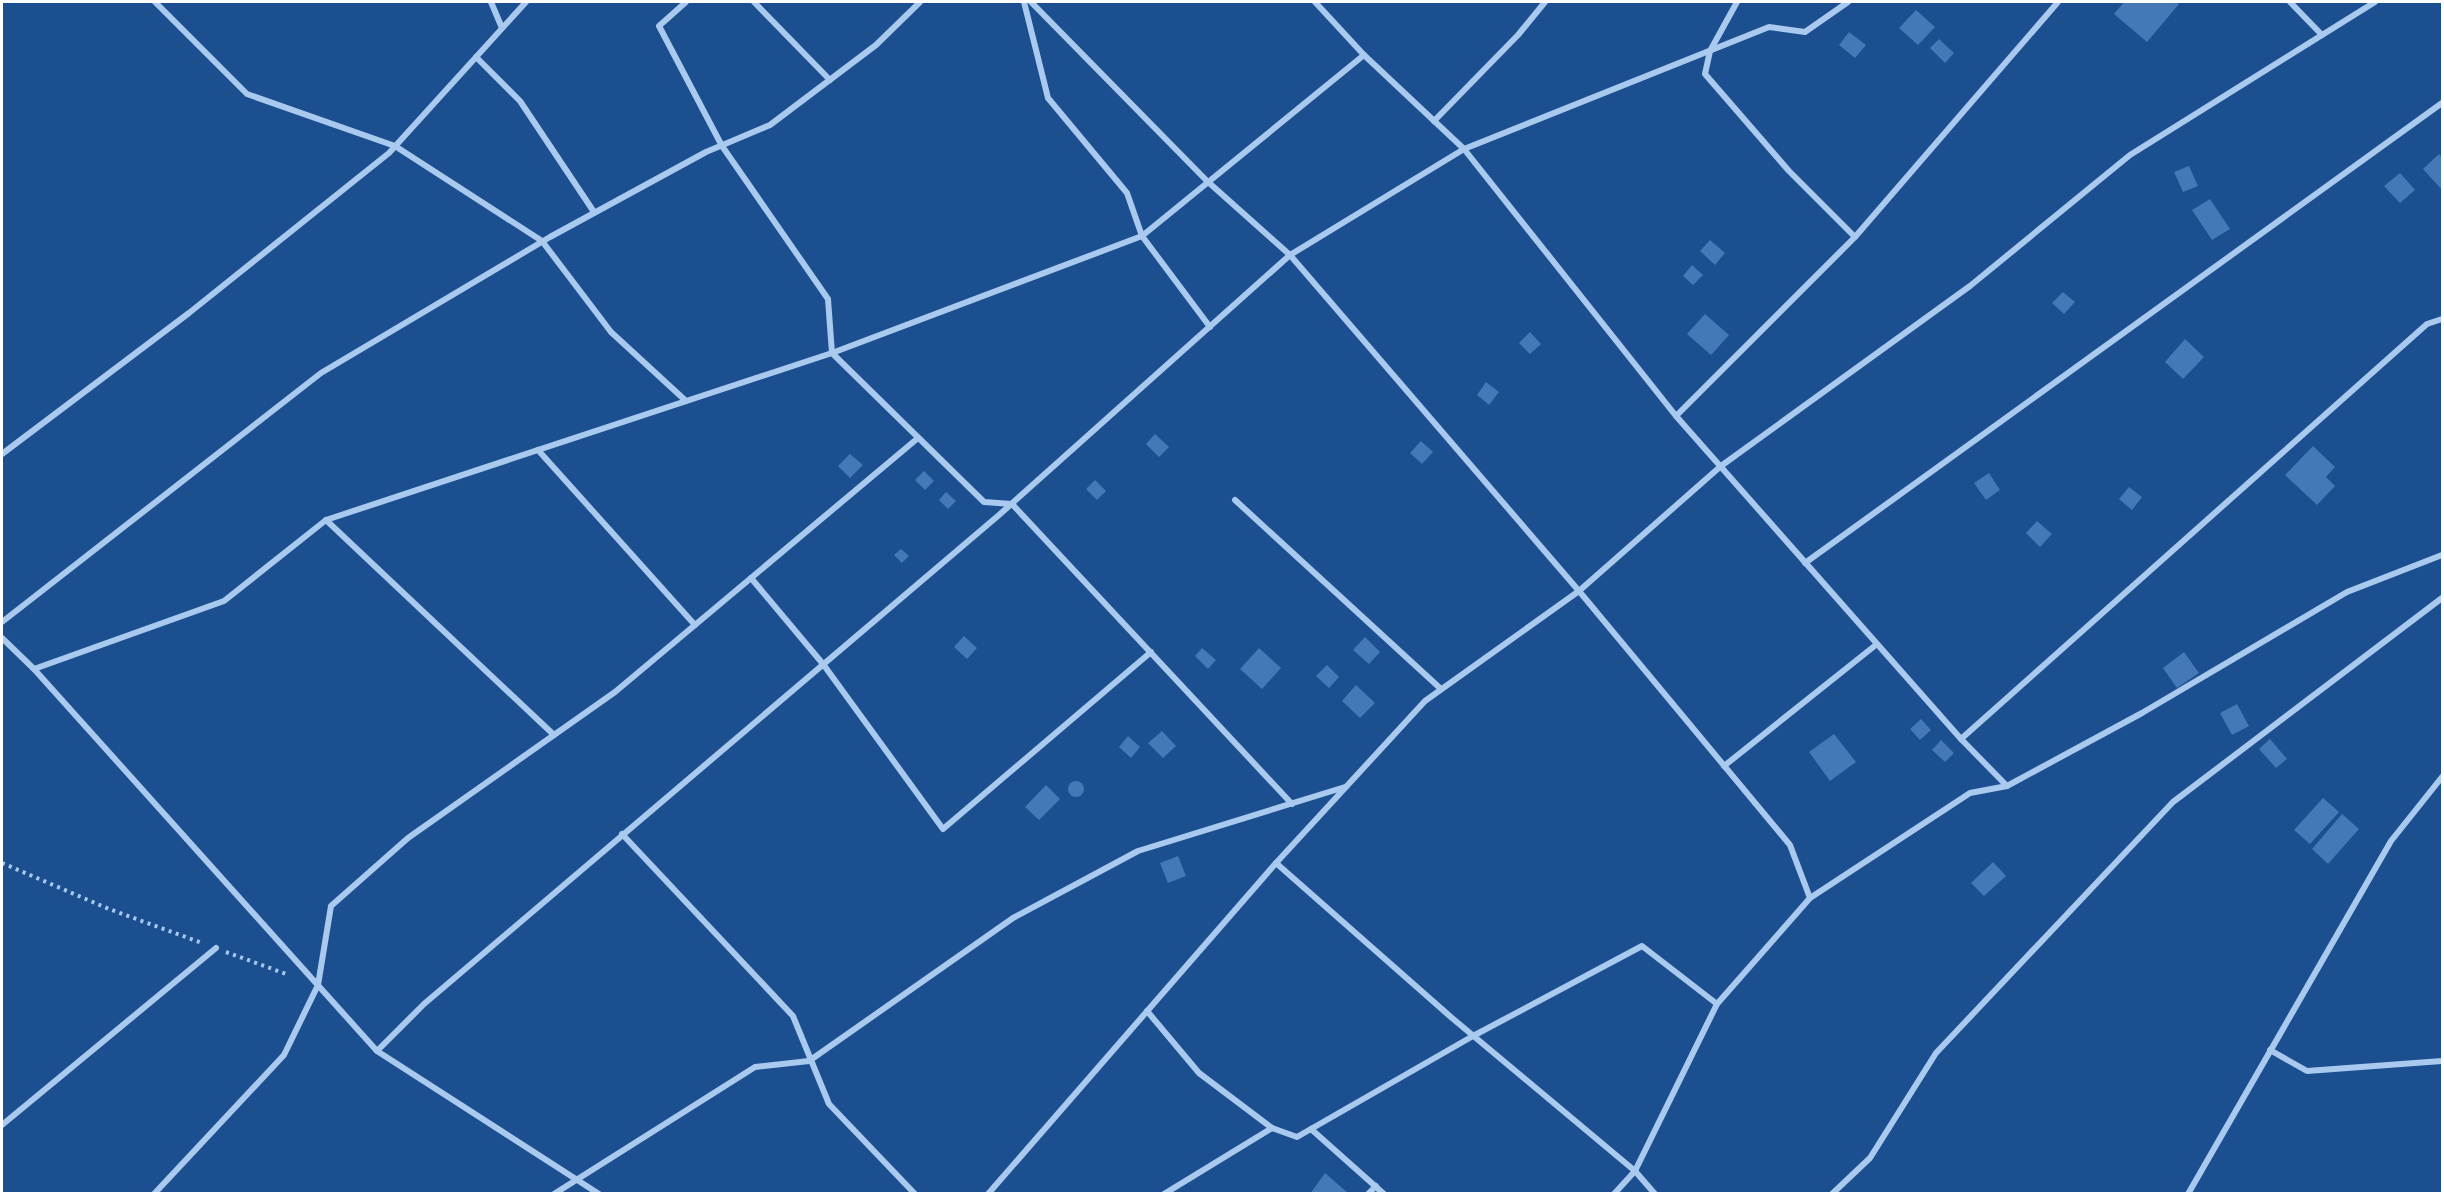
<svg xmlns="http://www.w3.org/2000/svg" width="2444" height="1195" font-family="'Noto Sans',sans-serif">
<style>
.building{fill:#4478b7}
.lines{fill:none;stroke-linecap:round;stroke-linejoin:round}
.path{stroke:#a9c9ee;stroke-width:4;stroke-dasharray:3 4.5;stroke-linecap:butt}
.minor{stroke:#a9c9ee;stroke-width:6}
</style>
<rect width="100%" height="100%" fill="#1b4f8f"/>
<g class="building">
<polygon points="2124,2 2175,2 2179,4 2147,42 2114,14"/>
<polygon points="1916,10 1935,27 1918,45 1899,28"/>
<polygon points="1849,32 1866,45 1855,58 1839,45"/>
<polygon points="1939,39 1954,53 1945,63 1930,48"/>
<polygon points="2439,154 2442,157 2442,190 2423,169"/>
<polygon points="2189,166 2198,186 2183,192 2174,172"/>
<polygon points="2400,173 2415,190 2400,203 2384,186"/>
<polygon points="2210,199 2230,229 2212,240 2192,210"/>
<polygon points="1710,240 1725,253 1715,265 1700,251"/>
<polygon points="1692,265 1703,275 1693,285 1683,276"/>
<polygon points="2063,292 2075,302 2064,314 2052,303"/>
<polygon points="1705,314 1729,335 1711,355 1687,334"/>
<polygon points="1530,332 1541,344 1530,354 1519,343"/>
<polygon points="2185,339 2204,357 2183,379 2165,362"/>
<polygon points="1486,382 1499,392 1489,405 1477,395"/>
<polygon points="1155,434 1169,447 1159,457 1146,444"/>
<polygon points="1421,441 1433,452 1422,464 1410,453"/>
<polygon points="2313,446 2335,467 2326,477 2335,486 2317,505 2285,475"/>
<polygon points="850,454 863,465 850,478 838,466"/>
<polygon points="924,471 934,481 925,490 915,480"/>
<polygon points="1989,473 2000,490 1986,500 1974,483"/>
<polygon points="1095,480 1106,491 1097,500 1086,489"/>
<polygon points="2129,487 2142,497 2132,510 2119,499"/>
<polygon points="946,492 956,501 948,509 939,500"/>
<polygon points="2037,521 2052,534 2040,547 2026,533"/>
<polygon points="901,549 909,556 902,563 894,555"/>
<polygon points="964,636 977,648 967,659 954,647"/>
<polygon points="1365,637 1380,652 1369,664 1353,650"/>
<polygon points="1202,648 1216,660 1208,669 1195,656"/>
<polygon points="1259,648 1281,668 1262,689 1240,669"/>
<polygon points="2184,652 2199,673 2177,688 2163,668"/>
<polygon points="1327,665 1339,677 1329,688 1316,676"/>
<polygon points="1356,685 1375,703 1360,718 1342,701"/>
<polygon points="2237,704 2249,726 2232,735 2220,713"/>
<polygon points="1921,719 1931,730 1920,740 1910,729"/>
<polygon points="1162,731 1176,746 1163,758 1148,743"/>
<polygon points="1834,734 1856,762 1830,781 1809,752"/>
<polygon points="1128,736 1140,747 1131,758 1119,747"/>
<polygon points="2270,739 2287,759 2276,768 2259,749"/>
<polygon points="1941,740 1954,753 1945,762 1932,750"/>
<circle cx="1076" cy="789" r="8"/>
<polygon points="1046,785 1060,799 1039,820 1025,807"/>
<polygon points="2323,798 2339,812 2310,844 2294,830"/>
<polygon points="2342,814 2359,829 2328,864 2312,849"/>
<polygon points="1178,856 1186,876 1168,883 1160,863"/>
<polygon points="1993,862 2006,876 1984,896 1971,883"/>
<polygon points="1325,1173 1349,1194 1310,1194"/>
</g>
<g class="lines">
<g class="path">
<polyline points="2,863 109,909 202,943"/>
<polyline points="226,952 289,975"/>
</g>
<g class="minor">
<polyline points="155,2 247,94 395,146 542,241 611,332 686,401"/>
<polyline points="491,2 502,28"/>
<polyline points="686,2 659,26 722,146 828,299 832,353 984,502 1012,504 1292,804"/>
<polyline points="754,2 830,80"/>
<polyline points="1024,2 1048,98 1127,193 1142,236 1210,327"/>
<polyline points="1031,2 1207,181 1290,255 1579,591 1790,845 1810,898"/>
<polyline points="1315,2 1364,55 1464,149 1676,416 1961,739 2007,786"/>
<polyline points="1737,2 1710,51 1705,74 1789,171 1855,237"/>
<polyline points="2290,2 2322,35"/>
<polyline points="476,57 520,101 594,212"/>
<polyline points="1434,121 1518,35 1545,2"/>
<polyline points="1676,416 1855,237 2058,2"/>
<polyline points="538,450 695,625"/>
<polyline points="2,454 189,313 389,153 526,2"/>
<polyline points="1235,500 1441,689"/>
<polyline points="326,520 554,735"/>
<polyline points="1805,563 2442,103"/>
<polyline points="751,578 823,664 943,829 1151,652"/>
<polyline points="2,622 321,373 550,237 706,152 770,125 876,45 920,2"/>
<polyline points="2,638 34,669 377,1051 599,1194"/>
<polyline points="34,669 224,601 326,520 832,353 1142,236 1364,55"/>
<polyline points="1961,739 2427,324 2442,319"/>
<polyline points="1724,766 1877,644"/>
<polyline points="622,834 793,1016 829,1104 915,1194"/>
<polyline points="1276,863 1452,1018 1635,1171 1655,1194"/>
<polyline points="1147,1011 1199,1073 1272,1128"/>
<polyline points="2270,1050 2307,1071 2442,1061"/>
<polyline points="377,1051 424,1004 999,515 1290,255 1464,149 1769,27 1805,32 1848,2"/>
<polyline points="2,1125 216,948"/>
<polyline points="1311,1129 1384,1194"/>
<polyline points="154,1194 284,1055 318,985 331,906 408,838 615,692 918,438"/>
<polyline points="554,1194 755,1067 809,1061 1013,918 1138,851 1345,787"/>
<polyline points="988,1194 1276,863 1425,701 1579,591 1721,466 1970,286 2130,155 2375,2"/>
<polyline points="1164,1194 1272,1128 1297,1137 1473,1036 1642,946 1717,1004"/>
<polyline points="1368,1194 1376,1186"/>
<polyline points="1614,1194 1635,1171 1717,1004 1810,898 1970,793 2007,786 2142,713 2347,592 2442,555"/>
<polyline points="1832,1194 1870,1158 1936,1053 2173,802 2442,598"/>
<polyline points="2188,1194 2391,841 2442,777"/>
</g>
</g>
<rect width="2444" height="1195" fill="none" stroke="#ffffff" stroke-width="6"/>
</svg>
